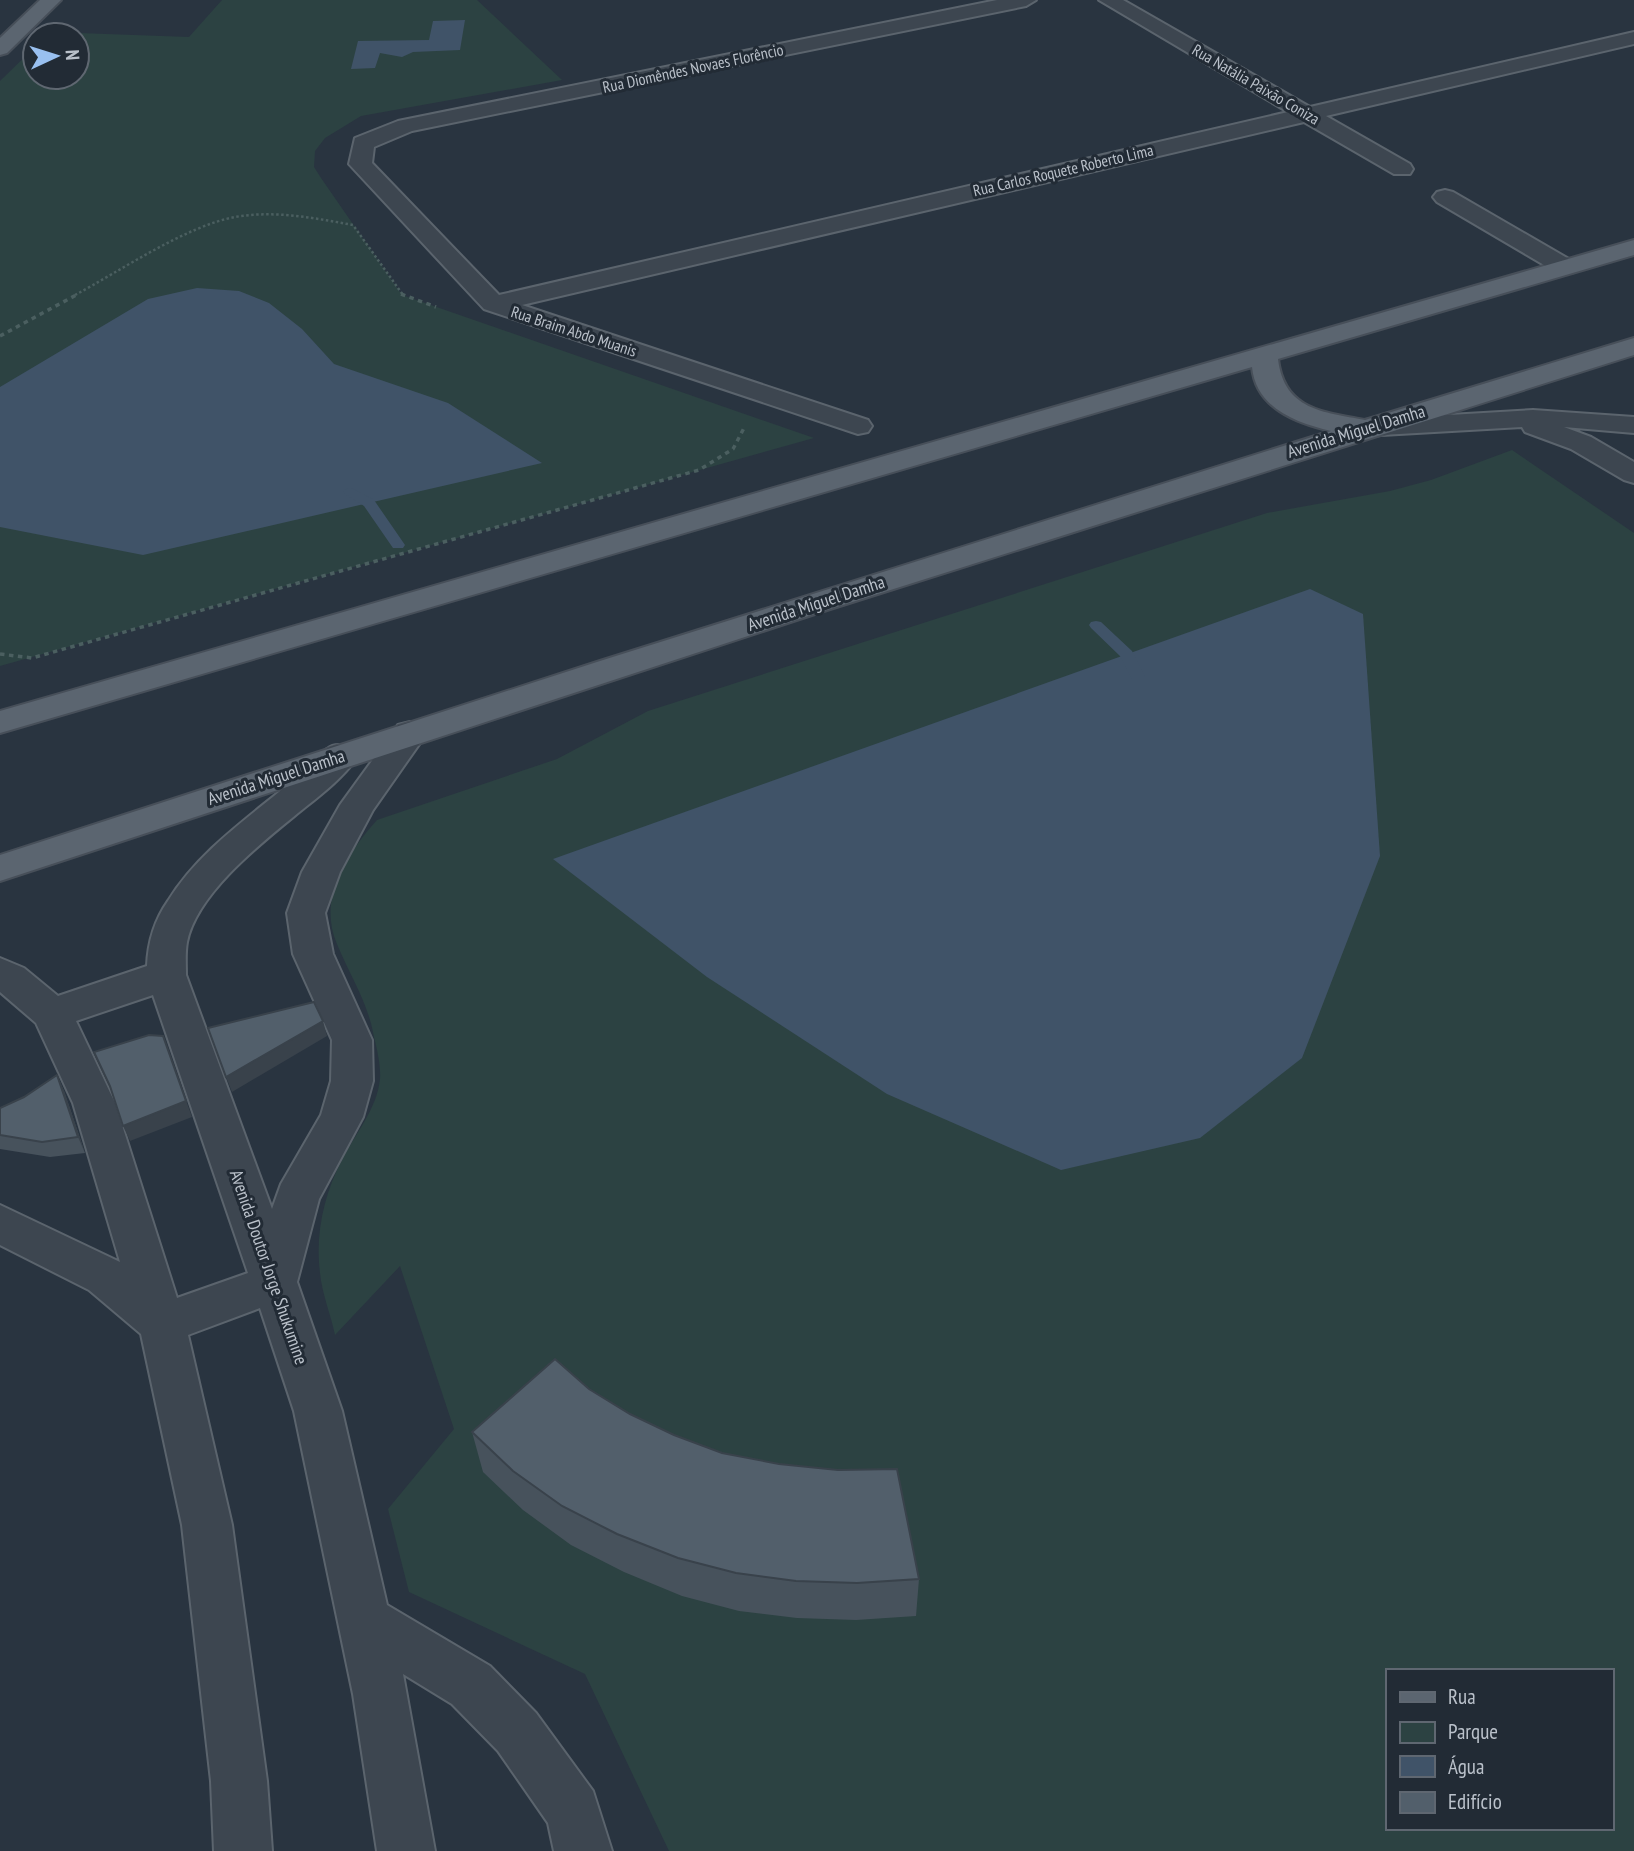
<svg xmlns="http://www.w3.org/2000/svg" width="1634" height="1851" font-family="'PT Sans Narrow',sans-serif">
<style>
.green{fill:#2c4242;fill-rule:evenodd}
.water{fill:#405368}
.lines{fill:none;stroke-linecap:round;stroke-linejoin:round}
.stream{fill:#405368;fill-rule:evenodd}
.minor-casing{stroke:#5b646d;stroke-width:4}
.major-casing{stroke:#474f59;stroke-width:4}
.path-far1{stroke:#4b5f60;stroke-width:2.5;stroke-dasharray:2.5 2.5;stroke-linecap:butt}
.path{stroke:#4b5f60;stroke-width:3.5;stroke-dasharray:4.5 4.5;stroke-linecap:butt}
.minor{fill:#3d4650;fill-rule:evenodd}
.major{fill:#5b6570;fill-rule:evenodd}
.wall{fill:#47525c}
.shaded-wall{fill:#39424b}
.building{fill:#525f6b;stroke:#39424b;stroke-width:2}
.labels{text-anchor:middle;dominant-baseline:central;stroke-width:6;stroke-linejoin:round;paint-order:stroke}
.far-street-label{font-size:16px;fill:#bac1ca;stroke:#222b35}
.street-label{font-size:18px;fill:#bac1ca;stroke:#222b35}
</style>
<rect width="100%" height="100%" fill="#293440"/>
<g class="green">
<polygon points="222,0 477,0 562,80 361,116 325,138 315,151 314,167 321,178 402,295 814,438 0,666 0,81 35,47 35,77 77,77 77,35 47,35 51,32 189,37"/>
<path d="M1512,450l122,83v1318h-965l-84,-177 -176,-82 -21,-83 66,-80 -54,-163 -65,69c-4,-20 -13,-41 -15,-62 -5,-38 4,-79 22,-113 13,-26 35,-51 38,-81 1,-13 -3,-30 -6,-42 -6,-35 -24,-61 -37,-93 -20,-47 10,-90 40,-124l180,-61 91,-48 619,-198 123,-22 41,-11zM1387,1671h224v157h-224z"/>
</g>
<g class="water">
<polygon points="465,20 460,50 413,52 402,57 380,53 375,68 351,69 358,41 429,40 433,21"/>
<polygon points="197,288 239,291 269,303 302,329 334,364 448,403 542,463 143,555 0,527 0,387 148,299"/>
<polygon points="1310,589 1363,614 1380,856 1302,1058 1200,1138 1061,1170 887,1094 707,977 553,859"/>
</g>
<g class="lines">
<g class="stream">
<polygon points="350,487 374,500 405,545 403,548 393,548 364,506 345,494 343,491"/>
<polygon points="1096,621 1101,622 1132,651 1145,676 1142,679 1132,679 1120,656 1091,628 1089,625 1091,622"/>
</g>
<g class="minor-casing">
<g id="minor">
<polygon points="997,0 1036,0 1026,6 412,131 374,147 372,163 499,295 1288,112 1099,0 1123,0 1310,107 1634,32 1634,44 1326,116 1410,164 1413,169 1410,174 1394,174 1304,122 522,305 868,420 872,426 868,432 858,434 484,309 349,164 355,138 398,121"/>
<polygon points="1445,190 1453,192 1574,262 1577,267 1574,272 1565,274 1556,272 1437,202 1433,197 1437,192"/>
<polygon points="1533,410 1634,417 1634,433 1564,427 1591,437 1634,462 1634,483 1624,480 1571,449 1525,432 1522,427 1364,436 1354,434 1350,428 1354,422 1364,420"/>
<path d="M410,722l12,3 5,8 -54,77 -33,62 -15,41 8,41 39,86 1,41 -10,36 -44,82 -22,83 45,129 45,194 103,61 46,47 57,78 19,60h-58l-6,-28 -50,-72 -46,-47 -49,-30 32,177h-58l-24,-157 -59,-283 -34,-103 -72,27 44,190 35,256 5,70h-58l-3,-70 -29,-256 -41,-191 -52,-44 -89,-45v-40l120,57 -47,-159 -37,-80 -36,-31v-34l24,10 34,28 89,-30c1,-24 7,-45 21,-65 31,-50 79,-82 123,-119 12,-10 23,-25 36,-33 8,-6 16,-4 25,-1l6,8c-13,20 -36,38 -55,53 -38,31 -106,83 -116,133 -2,11 -1,22 -1,33l86,234 9,-25 40,-69 10,-34 1,-41 -39,-86 -6,-41 15,-41 38,-67 58,-80zM153,995l95,278 -71,25 -62,-195 -39,-82z"/>
</g>
</g>
<g class="major-casing">
<g id="major">
<polygon points="40,0 61,0 7,53 0,55 0,38"/>
<path d="M1634,240v15l-356,104c6,51 45,53 87,61l269,-82v17l-807,255 -827,271v-26l600,-194 731,-230c-35,-8 -75,-23 -79,-64l-1252,366v-22z"/>
</g>
</g>
<path class="path-far1" d="M75,295c45,-24 111,-69 160,-78 39,-7 79,1 118,8l50,70"/>
<g class="path">
<polyline points="401,294 436,307"/>
<polyline points="0,336 78,294"/>
<polyline points="0,654 32,658 699,470 733,449 744,428"/>
</g>
<use href="#minor" class="minor"/>
<use href="#major" class="major"/>
</g>
<g class="wall">
<polygon points="57,1075 64,1091 85,1153 50,1157 0,1149 0,1108 24,1097"/>
<polygon points="589,1389 630,1414 919,1579 916,1616 856,1620 797,1618 739,1611 682,1596 624,1572 571,1545 523,1510 483,1472 472,1432"/>
</g>
<g class="shaded-wall">
<polygon points="323,1021 327,1036 232,1092 226,1077"/>
<polygon points="163,1036 192,1117 130,1141 123,1126"/>
<polygon points="57,1075 64,1091 85,1153 78,1137"/>
</g>
<g class="building">
<polygon points="314,1002 323,1021 226,1077 208,1028"/>
<polygon points="149,1035 163,1036 186,1101 123,1126 110,1086 94,1052"/>
<polygon points="57,1075 78,1137 42,1142 0,1135 0,1108 24,1097"/>
<polygon points="555,1359 589,1389 630,1414 674,1435 722,1453 779,1464 838,1470 897,1469 919,1579 857,1583 796,1581 736,1573 678,1558 617,1534 562,1506 513,1471 472,1432"/>
</g>
<g class="labels">
<g class="far-street-label">
<text transform="translate(693 68) rotate(-12)">Rua Diomêndes Novaes Florêncio</text>
<text transform="translate(1256 84) rotate(30)">Rua Natália Paixão Coniza</text>
<text transform="translate(1063 170) rotate(-13)">Rua Carlos Roquete Roberto Lima</text>
<text transform="translate(574 331) rotate(18)">Rua Braim Abdo Muanis</text>
</g>
<g class="street-label">
<text transform="translate(1356 431) rotate(-17)">Avenida Miguel Damha</text>
<text transform="translate(816 603) rotate(-18)">Avenida Miguel Damha</text>
<text transform="translate(276 777) rotate(-18)">Avenida Miguel Damha</text>
<text transform="translate(269 1267) rotate(71)">Avenida Doutor Jorge Shukumine</text>
</g>
</g>
<rect x="1386" y="1669" width="228" height="161" fill="#222b35" stroke="#5f6771" stroke-width="2"/>
<rect x="1400" y="1692" width="35" height="10" fill="#5b6570" stroke="#5f6771" stroke-width="2"/>
<text x="1448" y="1704" font-size="21" fill="#bac1ca">Rua</text>
<rect x="1400" y="1722" width="35" height="21" fill="#2c4242" stroke="#5f6771" stroke-width="2"/>
<text x="1448" y="1739" font-size="21" fill="#bac1ca">Parque</text>
<rect x="1400" y="1756" width="35" height="21" fill="#405368" stroke="#5f6771" stroke-width="2"/>
<text x="1448" y="1774" font-size="21" fill="#bac1ca">Água</text>
<rect x="1400" y="1792" width="35" height="21" fill="#525f6b" stroke="#5f6771" stroke-width="2"/>
<text x="1448" y="1809" font-size="21" fill="#bac1ca">Edifício</text>
<g transform="translate(56 56) rotate(86)"><circle r="33" fill="#222b35" stroke="#5f6771" stroke-width="2"/>
<path d="M0-5L12 26L0 18L-12 26Z" fill="#99c0f0"/>
<text y="-10" font-size="19" font-weight="bold" text-anchor="middle" fill="#bac1ca">N</text>
</g>
</svg>
